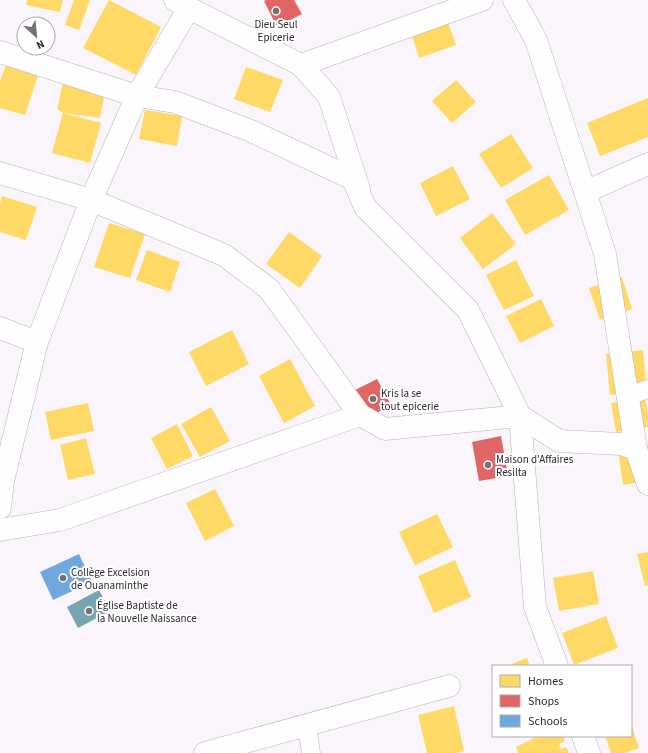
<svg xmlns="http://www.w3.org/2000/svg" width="648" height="753" font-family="'Source Sans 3',sans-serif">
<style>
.homes{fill:#ffd966}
.shops{fill:#e06666}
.schools{fill:#6fa8dc}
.public{fill:#76a5af}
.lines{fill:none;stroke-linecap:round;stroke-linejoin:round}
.service-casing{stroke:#b7b2b8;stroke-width:19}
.minor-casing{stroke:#b7b2b8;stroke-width:23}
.service{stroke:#fefefe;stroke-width:18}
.minor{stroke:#fefefe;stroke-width:22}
.poi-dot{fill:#766f78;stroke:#fff;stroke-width:1.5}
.labels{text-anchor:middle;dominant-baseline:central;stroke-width:4;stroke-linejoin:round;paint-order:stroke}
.poi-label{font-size:11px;fill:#2f2731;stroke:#fff;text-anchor:start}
</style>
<rect width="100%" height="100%" fill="#faf5fb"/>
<g class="homes">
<polygon points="27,0 63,0 60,12 26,5"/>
<polygon points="74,0 90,0 79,30 65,25"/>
<polygon points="109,0 161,27 136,75 83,48"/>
<polygon points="446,17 456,45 419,58 410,29"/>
<polygon points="7,62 39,72 25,115 0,108 0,81"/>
<polygon points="246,67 283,80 270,112 234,99"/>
<polygon points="456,80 476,102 452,123 432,101"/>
<polygon points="63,83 105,92 100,118 63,113 57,109"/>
<polygon points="648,98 648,137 600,156 587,123"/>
<polygon points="145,110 182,116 177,146 139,139"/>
<polygon points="63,113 101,123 90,163 52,153"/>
<polygon points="511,134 533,168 501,188 479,154"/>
<polygon points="453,166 470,199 436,216 420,183"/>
<polygon points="549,175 569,210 525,235 505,200"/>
<polygon points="2,196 37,207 26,240 0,232 0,203"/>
<polygon points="492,213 516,244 483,269 460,238"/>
<polygon points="109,223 145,234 130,278 94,267"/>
<polygon points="289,232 322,256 300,288 266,264"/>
<polygon points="147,250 180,262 170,292 136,280"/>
<polygon points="516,260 534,296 504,310 486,275"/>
<polygon points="622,277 632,309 600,320 589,288"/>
<polygon points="541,299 554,326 520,343 506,316"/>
<polygon points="232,330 249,364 206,386 189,352"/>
<polygon points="643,350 647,391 610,395 606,354"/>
<polygon points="290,359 315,406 284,423 259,376"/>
<polygon points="645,397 648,415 648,427 616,432 611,403"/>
<polygon points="88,403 94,431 51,440 45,412"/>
<polygon points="211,407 230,441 200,457 181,424"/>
<polygon points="177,424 193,456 167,469 151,438"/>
<polygon points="86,438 95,474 68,480 60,445"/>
<polygon points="648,446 648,481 623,485 618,450"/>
<polygon points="215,489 234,526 205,541 186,503"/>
<polygon points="437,514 453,547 415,565 399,532"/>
<polygon points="648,552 648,585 645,586 637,554"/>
<polygon points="455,560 471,597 434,613 418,576"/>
<polygon points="593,571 599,604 559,611 553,578"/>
<polygon points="606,616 618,648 574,665 562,633"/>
<polygon points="527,658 530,666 507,666"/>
<polygon points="454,706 464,751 457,753 427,753 418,715"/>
<polygon points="631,724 639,748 625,753 611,753 605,736 631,736"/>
<polygon points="538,736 563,736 565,741 559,744 561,749 566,747 569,753 518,753 516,747"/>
</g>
<g class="shops">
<polygon points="266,0 294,0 302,14 277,27 264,1"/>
<polygon points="377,379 391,405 368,418 353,391"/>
<polygon points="501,436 508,476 479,481 472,442"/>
</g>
<polygon class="schools" points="79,554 92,582 53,600 40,572"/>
<polygon class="public" points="99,590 110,611 78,628 67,607"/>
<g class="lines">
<g class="service-casing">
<g id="service">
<polyline points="628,396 648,389"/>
<polyline points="307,726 311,753"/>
</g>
</g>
<g class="minor-casing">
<g id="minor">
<polyline points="175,0 189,8 301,65 329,97 359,189"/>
<polyline points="514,0 536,40 605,254 636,449 648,484"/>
<polyline points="0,52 137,96 175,102 251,131 353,179 365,207 468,310 520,416 535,607 557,666"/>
<polyline points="301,65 482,0"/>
<polyline points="0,173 91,200 224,255 269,289 360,415"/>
<polyline points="585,192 648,164"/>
<polyline points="0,328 37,342 91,200 137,96 189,8"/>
<polyline points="0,508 3,481 37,342"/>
<polyline points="0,530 60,520 360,415 385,429 520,416 559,441 621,444 636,449"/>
<polyline points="583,736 589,753"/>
<polyline points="205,753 449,686"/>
</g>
</g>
<use href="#service" class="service"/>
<use href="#minor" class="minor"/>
</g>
<g class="poi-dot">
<circle cx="276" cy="11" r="4"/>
<circle cx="373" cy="399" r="4"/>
<circle cx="488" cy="465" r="4"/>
<circle cx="63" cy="578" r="4"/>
<circle cx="89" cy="611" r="4"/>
</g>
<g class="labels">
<g class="poi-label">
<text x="276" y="24" text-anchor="middle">Dieu Seul<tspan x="276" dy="13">Epicerie</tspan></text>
<text x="381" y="393">Kris la se<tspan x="381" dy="13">tout epicerie</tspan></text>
<text x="496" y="459">Maison d'Affaires<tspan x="496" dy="13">Resilta</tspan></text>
<text x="71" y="572">Collège Excelsion<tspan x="71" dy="13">de Ouanaminthe</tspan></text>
<text x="97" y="605">Église Baptiste de<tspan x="97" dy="13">la Nouvelle Naissance</tspan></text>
</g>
</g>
<rect x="492" y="665" width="140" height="72" fill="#ffffff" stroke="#aca9ad"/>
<rect x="500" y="675" width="20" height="12" fill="#ffd966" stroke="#aca9ad"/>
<text x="528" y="685" font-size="12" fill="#2f2731">Homes</text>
<rect x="500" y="695" width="20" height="12" fill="#e06666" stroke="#aca9ad"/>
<text x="528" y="705" font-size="12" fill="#2f2731">Shops</text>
<rect x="500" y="715" width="20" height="12" fill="#6fa8dc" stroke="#aca9ad"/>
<text x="528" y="725" font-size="12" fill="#2f2731">Schools</text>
<g transform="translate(36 36) rotate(153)"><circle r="19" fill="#ffffff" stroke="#aca9ad"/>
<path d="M0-3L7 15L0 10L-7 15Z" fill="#766f78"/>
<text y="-6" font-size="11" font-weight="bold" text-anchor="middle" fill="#2f2731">N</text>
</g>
</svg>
